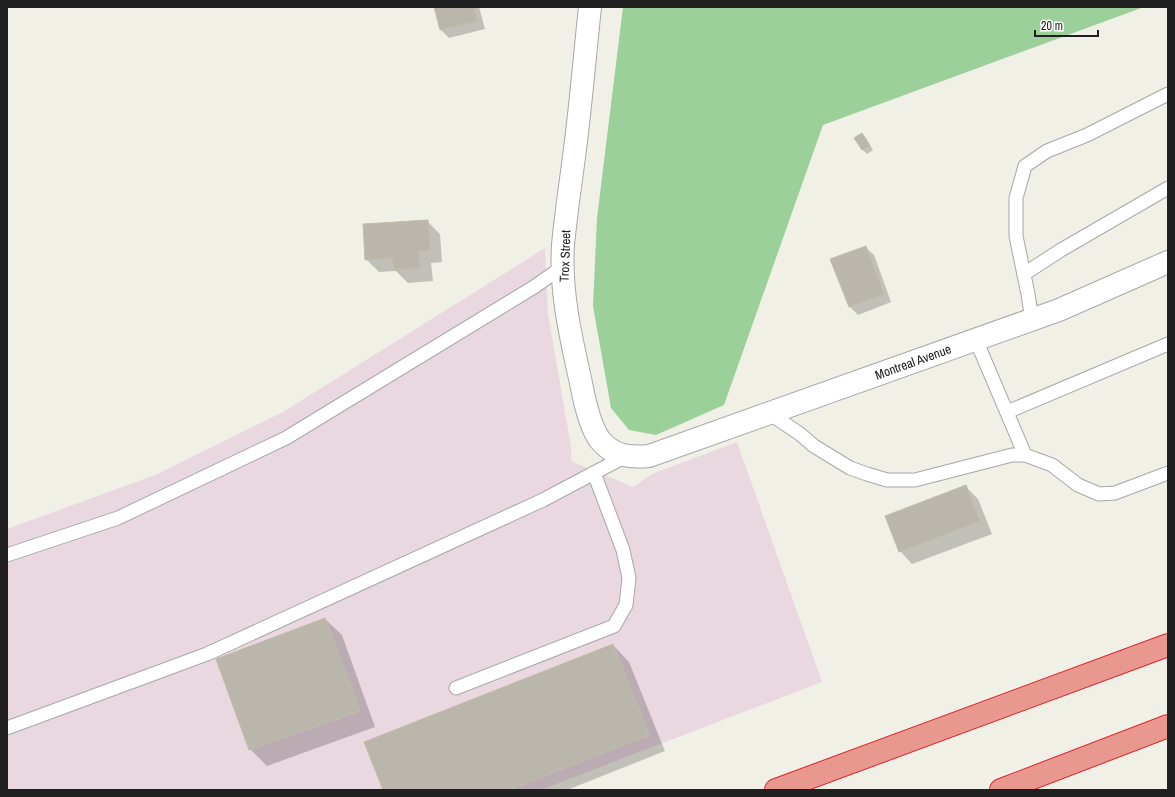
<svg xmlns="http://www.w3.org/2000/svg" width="1175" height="797" font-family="'Archivo Narrow',sans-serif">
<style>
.industrial{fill:#ead8e1}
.forest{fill:#9bd09b}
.shadow{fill:#0003}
.building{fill:#bab6ab;stroke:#c3bca8}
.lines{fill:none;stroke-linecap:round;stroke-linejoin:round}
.lane-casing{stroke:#a7a7a7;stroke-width:15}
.street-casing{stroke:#a7a7a7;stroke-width:24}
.highway-casing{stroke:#dd252d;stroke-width:24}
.lane{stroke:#fff;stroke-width:13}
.street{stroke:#fff;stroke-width:22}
.highway{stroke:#e8988e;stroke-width:22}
.labels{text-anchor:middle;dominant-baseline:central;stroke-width:3;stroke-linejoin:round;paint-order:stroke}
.street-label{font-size:13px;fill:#202020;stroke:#fff}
</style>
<rect width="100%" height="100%" fill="#f1f0e6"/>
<polygon class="industrial" points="545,248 548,314 571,447 571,461 633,487 652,474 737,442 822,682 540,790 7,790 7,529 155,475 283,412"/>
<polygon class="forest" points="623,7 1144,7 823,125 724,405 656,435 629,430 611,408 593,306 597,218"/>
<g class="shadow">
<polygon points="435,7 479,7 485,29 449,38 441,30"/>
<polygon points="862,134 866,138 873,150 867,154 863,150 856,138"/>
<polygon points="427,221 440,234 442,262 431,263 433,281 408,283 396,271 379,272 366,259"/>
<polygon points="865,247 874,255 891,302 858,315 849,306"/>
<polygon points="966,487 978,499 992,534 912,564 900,551"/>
<polygon points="325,619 342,635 375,727 267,766 250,749"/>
<polygon points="613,645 629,662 665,751 567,790 384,790"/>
</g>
<g class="building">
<polygon points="434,7 474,7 477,21 440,30"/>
<polygon points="862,133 870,146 862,150 854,138"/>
<polygon points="428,220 430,250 419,251 420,268 394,270 393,258 365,260 363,224"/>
<polygon points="866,246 884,294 849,307 830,259"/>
<polygon points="966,485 980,521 899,552 885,516"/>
<polygon points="325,618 360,711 249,750 216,659"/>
<polygon points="613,644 649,735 509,790 383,790 364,742"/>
</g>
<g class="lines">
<g class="lane-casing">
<g id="lane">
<polyline points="1024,274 1061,250 1168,188"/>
<polyline points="1032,320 1028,294 1016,236 1016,198 1025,166 1047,151 1087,135 1168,94"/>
<polyline points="976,340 1025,455"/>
<polyline points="1007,412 1168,344"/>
<polyline points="769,413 800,434 814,446 850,468 867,474 887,480 915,480 1012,455 1025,455 1052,465 1078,485 1099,494 1115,493 1168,473"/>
<polyline points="7,555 118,518 286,438 534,287 564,266"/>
<polyline points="456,688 614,626 626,605 629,578 623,550 594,473"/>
<polyline points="7,728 207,654 543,500 626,456"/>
</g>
</g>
<g class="street-casing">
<path id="street" d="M590,7c-5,47 -9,95 -15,142 -4,32 -9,64 -12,96 -3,47 8,93 18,138 3,16 9,44 19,57 13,16 30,18 49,16l410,-146 109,-48"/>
</g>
<g class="highway-casing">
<g id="highway">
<polyline points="776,790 1168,645"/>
<polyline points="1001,790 1168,726"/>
</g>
</g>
<use href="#lane" class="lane"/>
<use href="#street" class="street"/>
<use href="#highway" class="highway"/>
</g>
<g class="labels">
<g class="street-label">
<text transform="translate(565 256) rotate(-88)">Trox Street</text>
<text transform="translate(913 362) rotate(-20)">Montreal Avenue</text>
</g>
</g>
<rect width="1175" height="797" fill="none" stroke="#202020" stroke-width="16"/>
<path d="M1035 30v6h63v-6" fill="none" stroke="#202020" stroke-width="2"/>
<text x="1041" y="30" font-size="12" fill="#202020" stroke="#ffffff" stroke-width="3" paint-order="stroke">20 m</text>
</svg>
